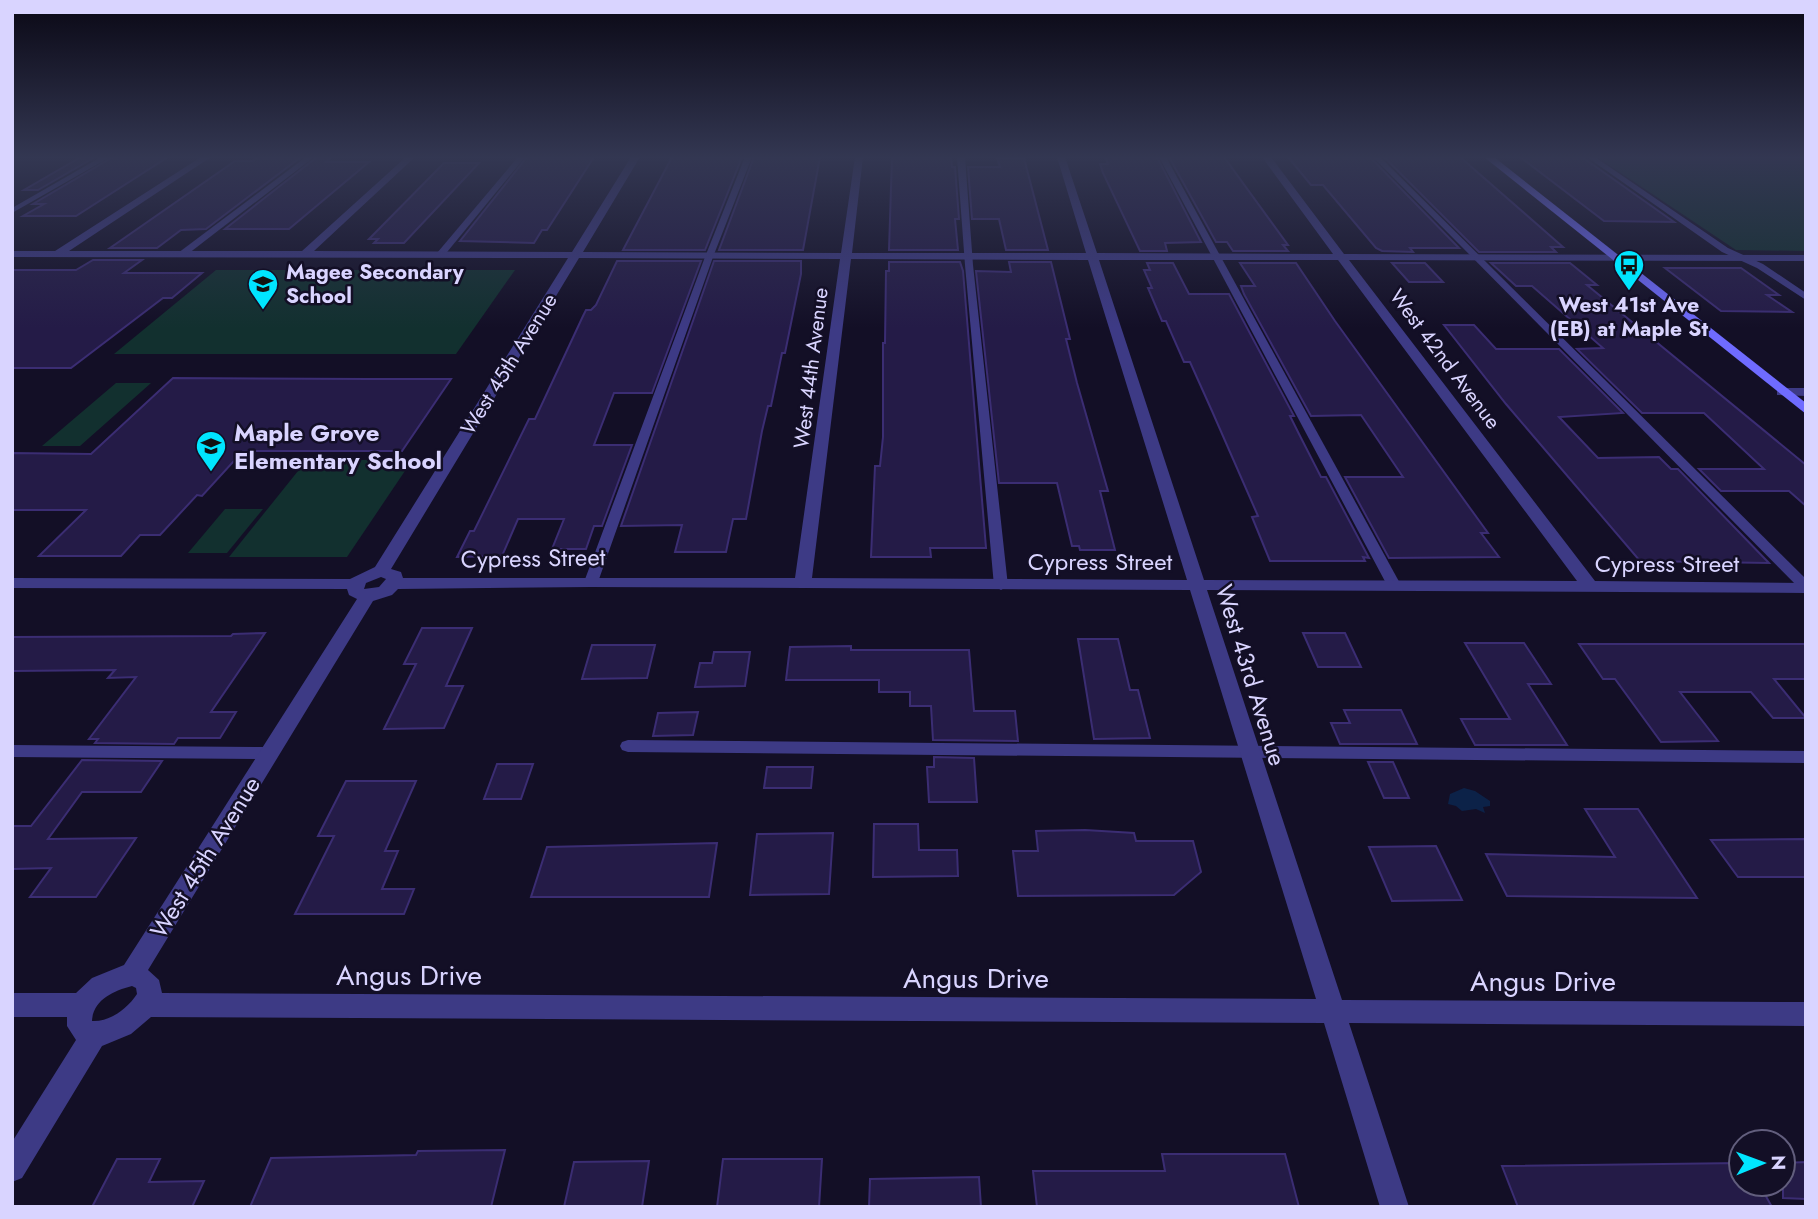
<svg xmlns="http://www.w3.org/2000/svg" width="1818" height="1219" font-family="Jost,sans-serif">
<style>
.green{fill:#12302f}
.water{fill:#0c2248}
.building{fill:#241b47;stroke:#3b2d73;stroke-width:2}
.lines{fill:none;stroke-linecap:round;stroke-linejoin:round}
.lane{fill:#3d3a85;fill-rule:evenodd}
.street{fill:#3d3a85;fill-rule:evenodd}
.secondary{fill:#6f6bff;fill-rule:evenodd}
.labels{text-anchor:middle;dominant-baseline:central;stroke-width:5;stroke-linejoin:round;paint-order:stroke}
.far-poi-label{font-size:21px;font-weight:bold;fill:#d9d4ff;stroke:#130f26;text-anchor:start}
.far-street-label{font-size:21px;fill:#d9d4ff;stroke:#130f26}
.poi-label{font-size:24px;font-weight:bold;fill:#d9d4ff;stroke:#130f26;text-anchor:start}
.street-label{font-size:24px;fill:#d9d4ff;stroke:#130f26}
.near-street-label{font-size:28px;fill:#d9d4ff;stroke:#130f26}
</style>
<rect width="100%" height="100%" fill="#130f26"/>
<g class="green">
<polygon points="1597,157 1806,157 1806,251 1736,250"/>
<polygon points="216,270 515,270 456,354 114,354"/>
<polygon points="116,383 151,383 80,446 42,446"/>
<polygon points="413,459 347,557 229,557 306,461"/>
<polygon points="225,509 263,509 227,553 188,553"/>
</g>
<polygon class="water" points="1464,788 1475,791 1490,801 1490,806 1483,807 1485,813 1476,809 1462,811 1456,806 1448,804 1450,794"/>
<g class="building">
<polygon points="81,157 95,157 38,190 24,190"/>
<polygon points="113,157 168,157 76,216 23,216 44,204 33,204"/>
<polygon points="258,157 301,157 206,229 181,230 157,248 110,248 235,161 253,161"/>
<polygon points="317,157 332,157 326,162 369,162 289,229 225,229"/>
<polygon points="527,157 594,157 547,230 542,230 534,243 460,241"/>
<polygon points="672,157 742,157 705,250 623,250"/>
<polygon points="754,157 820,157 803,250 719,250"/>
<polygon points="892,157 951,157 952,167 955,167 959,219 955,219 958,250 889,250"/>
<polygon points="1105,157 1157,157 1201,242 1165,243 1167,251 1140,251 1103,173 1100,164 1108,164"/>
<polygon points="1169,157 1224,157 1288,245 1283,245 1288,251 1233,251 1227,242 1216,242"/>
<polygon points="1288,157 1370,157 1459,248 1410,248 1413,252 1382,251 1376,248 1323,185 1311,185"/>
<polygon points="1384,157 1460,157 1563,247 1551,247 1556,252 1479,252"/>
<polygon points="1520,157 1582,157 1674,222 1604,221"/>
<polygon points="997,158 1024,158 1048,250 1006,250 999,219 972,219 968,167 1000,167"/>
<polygon points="444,163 479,163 404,243 374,243 378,239 369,239"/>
<polygon points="93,260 142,260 124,273 202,273 172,298 163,298 71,368 12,368 12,270 76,270"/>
<polygon points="617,261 701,261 652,393 614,393 594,445 632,445 602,526 594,526 586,549 552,549 564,519 518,519 502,556 457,557 470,531 474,531 529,419 535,419 583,316 586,310 591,310 596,305"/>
<polygon points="714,261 801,261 801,274 785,353 782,353 771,406 768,406 762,431 746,519 733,519 726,552 675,552 682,525 621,526"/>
<polygon points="889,262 960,262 963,271 986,548 930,548 931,557 871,557 875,466 880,466 883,437 883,343 885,343 886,271 889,271"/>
<polygon points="1009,262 1051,262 1070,339 1066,339 1077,383 1108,491 1100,491 1115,550 1080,550 1079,546 1072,546 1057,483 999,483 976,271 1011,272"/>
<polygon points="1147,263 1173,263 1189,294 1229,294 1294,416 1290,416 1299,434 1321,477 1326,477 1369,558 1363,557 1365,561 1270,561 1252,517 1258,516 1212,411 1190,362 1184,362 1166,321 1162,321 1148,288 1152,288 1144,270 1150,270"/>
<polygon points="1240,263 1296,263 1335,321 1488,533 1481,533 1499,557 1389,558 1345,477 1403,477 1361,415 1311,416 1244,294 1241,286 1255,286"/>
<polygon points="1392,263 1425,263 1443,282 1409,282"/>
<polygon points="1491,263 1570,263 1597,285 1587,285 1806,465 1806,506 1789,491 1721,491 1699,469 1764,469 1704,413 1642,413 1577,349 1603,348 1532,286 1516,286"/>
<polygon points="1665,268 1741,268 1779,295 1767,295 1792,312 1721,311"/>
<polygon points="1444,325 1474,325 1496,349 1559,349 1623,413 1559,417 1598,458 1659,457 1671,469 1678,469 1769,563 1640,561 1506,404"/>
<polygon points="173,378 369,379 451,379 402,451 243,451 202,496 197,495 160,535 140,535 121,556 39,556 86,510 12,510 12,453 91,454"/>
<polygon points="422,628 472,628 446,686 463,686 444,728 384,729 416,664 404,664"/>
<polygon points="265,633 211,712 236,712 220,738 178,738 174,744 95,743 98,739 89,739 136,677 108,678 115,670 12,671 12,637 231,636 233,634"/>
<polygon points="1303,633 1345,633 1361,667 1318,667"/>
<polygon points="1078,639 1118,639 1130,690 1138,690 1150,738 1094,739"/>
<polygon points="1465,643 1524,643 1551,684 1528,684 1567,745 1475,745 1461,719 1510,719"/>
<polygon points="1579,644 1806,644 1806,679 1774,679 1806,718 1773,718 1751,692 1680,692 1718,741 1661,742 1615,679 1603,679"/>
<polygon points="592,645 655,645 647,678 582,679"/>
<polygon points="851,646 851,650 969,650 974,711 1015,711 1018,741 933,740 931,706 910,706 910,692 879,692 879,680 786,680 790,647"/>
<polygon points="714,652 750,652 745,686 695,687 700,663 712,663"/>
<polygon points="1344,710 1401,710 1417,744 1340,744 1331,723 1350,723"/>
<polygon points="698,712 693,735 653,736 658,713"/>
<polygon points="934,757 974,758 977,802 929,802 927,767 934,767"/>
<polygon points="82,760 162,761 141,792 82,792 48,839 136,838 96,897 30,897 51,868 12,869 12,826 31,826"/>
<polygon points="1368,762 1393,762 1409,798 1384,798"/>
<polygon points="497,764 533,764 521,799 484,799"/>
<polygon points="767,767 813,767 811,788 764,788"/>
<polygon points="346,781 416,781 385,851 398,851 382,889 414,889 404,914 295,914 334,836 318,836"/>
<polygon points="1585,809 1638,809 1697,898 1507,896 1486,854 1615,857"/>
<polygon points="874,824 918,824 919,850 957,850 958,876 873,877"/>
<polygon points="1085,830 1134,833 1136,841 1193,841 1201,872 1174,895 1018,896 1013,851 1038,851 1036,831"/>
<polygon points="833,833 829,894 750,895 757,834"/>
<polygon points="1806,839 1806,877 1738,877 1711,840"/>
<polygon points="717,843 709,897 531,897 547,847"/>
<polygon points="1436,846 1462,900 1392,901 1369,847"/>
<polygon points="505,1150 491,1207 250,1207 271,1158 416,1155 418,1151"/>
<polygon points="1162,1154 1285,1154 1299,1207 1037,1207 1033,1171 1165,1171"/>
<polygon points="117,1159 160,1159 149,1182 204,1181 192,1207 92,1207"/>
<polygon points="723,1159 822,1159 819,1207 717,1207"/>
<polygon points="649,1161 642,1207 564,1207 574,1162"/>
<polygon points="1806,1162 1806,1199 1783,1198 1783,1163"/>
<polygon points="1741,1163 1741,1184 1759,1184 1772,1207 1518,1207 1502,1166"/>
<polygon points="979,1177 981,1207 869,1207 870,1179"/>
</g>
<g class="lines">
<g class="lane">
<polygon points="101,157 110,157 12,213 12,208"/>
<polygon points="306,157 314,157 184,257 178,257 178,253"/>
<polygon points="518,157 525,157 443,257 437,257 437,253"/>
<polygon points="745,157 752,157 713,257 598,582 596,585 586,585 584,582 705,257"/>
<polygon points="957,157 965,157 973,265 1008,586 1001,590 994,586 965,265"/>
<polygon points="1159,157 1166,157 1402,587 1400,590 1390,590 1388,587"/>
<polygon points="1373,157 1380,157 1806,579 1806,591 1801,590"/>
<polygon points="1587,157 1595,157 1728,248 1763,264 1806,293 1806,300 1757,268 1722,252"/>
<polygon points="628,740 1806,751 1806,763 628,752 622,750 620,746 622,742"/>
<polygon points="12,745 269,747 275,749 277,753 275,757 269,759 12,757"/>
</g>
<g class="street">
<path d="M201,157h10l-142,94h233l104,-94h9l-101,94 258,1 59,-95h9l-57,95 258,1 14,-96h8l-11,96h234l-29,-96h8l32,96 236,1 -71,-97h9l73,97 462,1v6l-457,-1 246,321 211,2v10l-599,-3 135,410 464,2v24l-457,-3 60,184h-29l-56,-184 -1173,-6 -20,17 -29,12 -80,132 -10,4v-40l64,-102 -9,-14v-9h-55v-24h64l16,-15 32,-13 233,-366 -8,-4 -2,-6 -335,-1v-10l338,1 25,-12 193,-309 -556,-1v-6h43zM579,258l261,1 -45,319h-392l-2,-6 -10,-3zM851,259l237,1 99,320 -375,-2zM1099,260h239l239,321 -373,-1zM381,577l5,2 -7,8 -15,2 2,-6zM591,587l599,3 126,409 -1154,-6 -3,-13 -11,-10 225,-369 19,-6 6,-6zM132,986l4,2 1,6c-10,15 -27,28 -45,27 1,-21 21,-30 40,-35z"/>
<polygon points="1782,388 1806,388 1806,396 1777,395 1777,389"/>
</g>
<polygon class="secondary" points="1484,157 1494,157 1806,403 1806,414"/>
</g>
<linearGradient id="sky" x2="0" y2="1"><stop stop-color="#0a0815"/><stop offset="0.48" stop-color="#333752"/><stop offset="1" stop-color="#333752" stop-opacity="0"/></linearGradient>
<rect width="1818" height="328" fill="url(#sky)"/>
<defs>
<g id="bus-pin" transform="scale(1.575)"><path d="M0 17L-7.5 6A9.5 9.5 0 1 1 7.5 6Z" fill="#00e5ff" stroke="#130f26"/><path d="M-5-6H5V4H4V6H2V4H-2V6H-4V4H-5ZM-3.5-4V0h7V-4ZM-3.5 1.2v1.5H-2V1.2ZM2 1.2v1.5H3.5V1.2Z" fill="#111"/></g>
<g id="school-pin" transform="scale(1.575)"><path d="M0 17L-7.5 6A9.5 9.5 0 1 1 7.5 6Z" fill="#00e5ff" stroke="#130f26"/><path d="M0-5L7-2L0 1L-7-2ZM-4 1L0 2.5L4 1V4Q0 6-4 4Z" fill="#111"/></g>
</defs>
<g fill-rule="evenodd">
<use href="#bus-pin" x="1629" y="265"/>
<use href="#school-pin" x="263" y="284"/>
<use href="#school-pin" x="211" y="446"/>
</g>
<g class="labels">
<g class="far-poi-label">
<text x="286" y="272">Magee Secondary<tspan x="286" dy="24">School</tspan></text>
<text x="1629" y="305" text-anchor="middle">West 41st Ave<tspan x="1629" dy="24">(EB) at Maple St</tspan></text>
</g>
<g class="far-street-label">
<text transform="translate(1445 359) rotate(53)">West 42nd Avenue</text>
<text transform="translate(509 364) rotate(-58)">West 45th Avenue</text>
<text transform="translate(811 368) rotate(-83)">West 44th Avenue</text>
</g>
<g class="poi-label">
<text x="234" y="432">Maple Grove<tspan x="234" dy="28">Elementary School</tspan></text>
</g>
<g class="street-label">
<text transform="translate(533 558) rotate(-1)">Cypress Street</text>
<text x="1100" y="561">Cypress Street</text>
<text x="1667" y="563">Cypress Street</text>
<text transform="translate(1251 675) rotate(73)">West 43rd Avenue</text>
<text transform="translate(205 857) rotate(-58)">West 45th Avenue</text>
</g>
<g class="near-street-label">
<text x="409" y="975">Angus Drive</text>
<text x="976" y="978">Angus Drive</text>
<text x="1543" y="981">Angus Drive</text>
</g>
</g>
<rect width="1818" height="1219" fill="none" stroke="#d9d4ff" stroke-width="28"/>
<g transform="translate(1762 1163) rotate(89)"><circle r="33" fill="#130f26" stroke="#625e7d" stroke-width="2"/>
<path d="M0-5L12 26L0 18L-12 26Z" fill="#00e5ff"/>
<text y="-10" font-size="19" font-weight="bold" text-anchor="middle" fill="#d9d4ff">N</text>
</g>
</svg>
